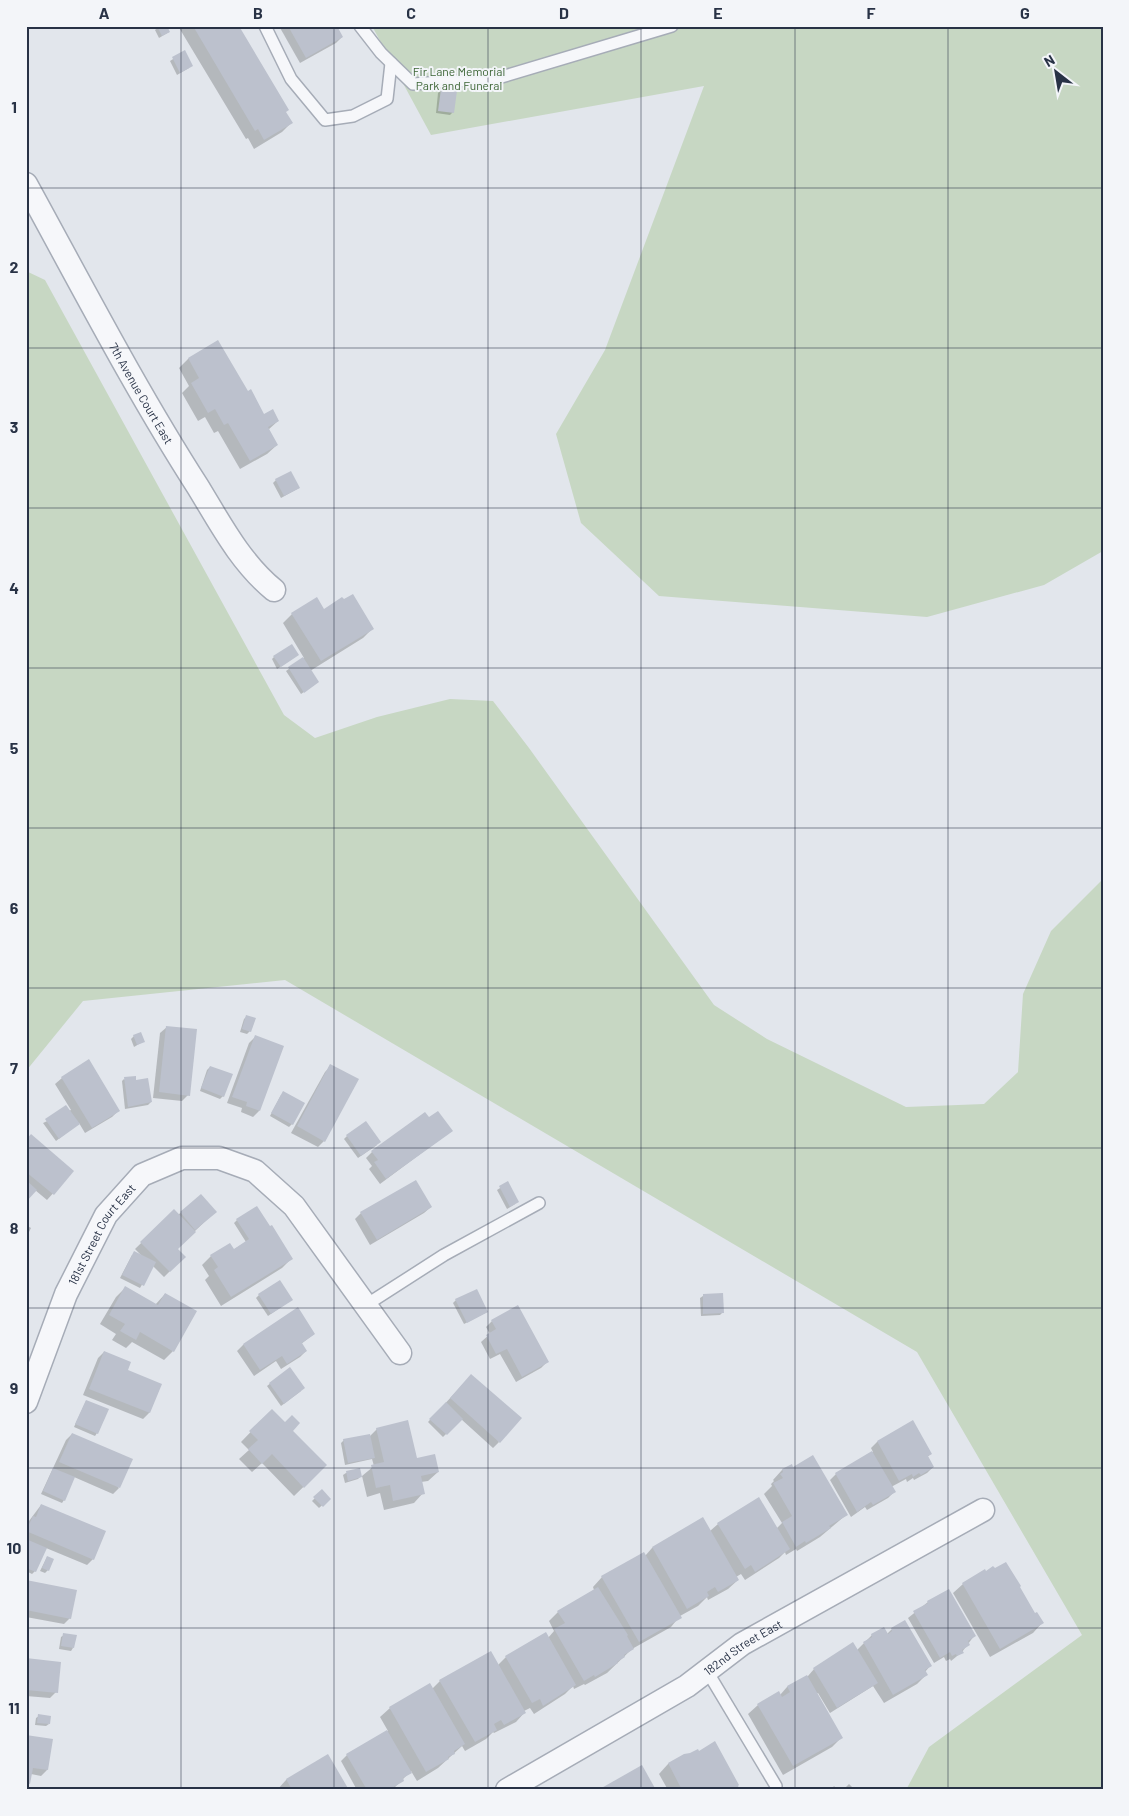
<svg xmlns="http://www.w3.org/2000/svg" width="1129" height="1816" font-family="Barlow,sans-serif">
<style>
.green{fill:#c7d7c3}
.shadow{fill:#0003}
.building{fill:#bcc1cd}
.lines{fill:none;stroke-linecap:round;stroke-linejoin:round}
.service-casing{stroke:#a6acb7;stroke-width:14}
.minor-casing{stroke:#a6acb7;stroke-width:25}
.service{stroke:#f6f7fa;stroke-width:11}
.minor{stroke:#f6f7fa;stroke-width:22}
.grid{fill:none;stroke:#283246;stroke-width:1;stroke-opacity:0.55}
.labels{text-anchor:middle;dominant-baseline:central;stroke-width:4;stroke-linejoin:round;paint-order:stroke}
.park-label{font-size:12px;fill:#3b6434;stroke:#f3f5f9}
.street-label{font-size:12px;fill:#283246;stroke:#f3f5f9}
.neatline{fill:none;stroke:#283246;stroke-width:2}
.grid-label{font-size:16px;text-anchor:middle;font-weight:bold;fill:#283246}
</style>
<rect width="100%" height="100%" fill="#e2e6ec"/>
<g class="green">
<polygon points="372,26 1103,26 1103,551 1044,585 927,617 659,596 581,523 556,434 605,350 704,86 431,135"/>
<polygon points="26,271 45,280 284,715 315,738 377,717 450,699 493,701 529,748 714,1005 767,1039 906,1107 984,1104 1018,1072 1023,994 1051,931 1103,879 1103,1790 906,1790 929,1747 1082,1635 917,1352 285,980 83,1001 26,1071"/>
</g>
<g class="shadow">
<polygon points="160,26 169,32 159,38 155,30"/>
<polygon points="178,26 238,26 291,123 282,132 254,149 248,138 246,139"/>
<polygon points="279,26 336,26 342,37 336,43 300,63"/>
<polygon points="184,52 189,68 177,75 170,61"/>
<polygon points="441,90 453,112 450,115 436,113 438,93"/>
<polygon points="218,342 247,393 264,415 278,421 268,430 277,445 267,454 240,469 218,431 214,433 205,417 198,421 182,393 189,386 179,368 188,359"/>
<polygon points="276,480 299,488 281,498 273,483"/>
<polygon points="324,610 373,628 363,638 310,671 318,682 301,694 286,671 304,658 283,623 292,614"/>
<polygon points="274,657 295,657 277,669 272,659"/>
<polygon points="247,1016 250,1031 247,1034 240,1032 244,1019"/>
<polygon points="167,1027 188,1095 182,1101 153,1098 160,1033"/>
<polygon points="134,1036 144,1041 134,1047 131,1039"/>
<polygon points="255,1037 259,1111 253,1117 241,1112 242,1108 227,1103 249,1043"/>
<polygon points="89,1061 118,1111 112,1117 85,1133 79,1123 56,1141 43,1123 71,1110 55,1084 62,1078"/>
<polygon points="331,1066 324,1141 318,1147 291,1133 325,1072"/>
<polygon points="210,1067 223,1096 220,1099 200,1091 207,1070"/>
<polygon points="124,1079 151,1102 148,1105 125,1109 122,1081"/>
<polygon points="281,1095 292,1124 289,1127 270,1116"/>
<polygon points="429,1119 451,1131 380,1184 369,1169 372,1166 366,1158 372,1152"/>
<polygon points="347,1136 377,1145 358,1158 344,1139"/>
<polygon points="26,1141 73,1171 47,1200 35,1190 26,1200"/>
<polygon points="508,1183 515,1204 507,1209 497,1190"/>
<polygon points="201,1195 215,1212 176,1249 184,1257 164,1277 153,1266 140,1288 120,1278 132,1255 141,1255 135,1249 174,1211 178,1215"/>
<polygon points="431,1207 424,1213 370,1245 355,1219 361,1213"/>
<polygon points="237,1220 291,1259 282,1268 221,1306 205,1280 209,1276 202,1265 211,1256 233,1250 246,1242 234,1223"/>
<polygon points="26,1225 31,1228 26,1238"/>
<polygon points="125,1288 155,1305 165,1294 173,1351 164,1360 132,1342 126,1348 112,1340 116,1334 100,1324 116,1297"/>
<polygon points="259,1295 291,1300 268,1316 256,1298"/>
<polygon points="703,1296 723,1312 720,1315 701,1316 700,1298"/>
<polygon points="456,1300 487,1312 464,1324 453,1303"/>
<polygon points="297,1309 314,1334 301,1344 306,1351 300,1357 281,1369 276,1361 254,1376 237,1351 243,1345"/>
<polygon points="492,1321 547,1362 541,1368 516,1382 500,1354 490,1359 481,1342 490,1334 486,1327"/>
<polygon points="104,1352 126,1371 160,1385 149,1413 143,1419 83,1395 98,1358"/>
<polygon points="289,1369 301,1391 281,1406 267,1386"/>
<polygon points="465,1382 499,1442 493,1448 461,1419 443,1437 428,1422"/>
<polygon points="86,1401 97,1433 95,1436 74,1427"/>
<polygon points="272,1410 326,1465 294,1496 262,1463 252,1472 239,1459 249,1450 241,1442"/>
<polygon points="913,1422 931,1454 927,1457 933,1467 927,1473 914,1480 913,1478 907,1482 906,1479 891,1487 894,1492 888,1498 867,1510 865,1507 851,1517 830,1480 836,1474 873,1452 871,1448 877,1442"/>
<polygon points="377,1429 416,1459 438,1472 428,1481 421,1482 423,1493 414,1503 384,1510 380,1493 367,1497 362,1476 374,1466 372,1459 345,1465 341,1443 344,1440 370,1436"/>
<polygon points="72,1434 119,1488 113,1494 74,1477 64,1500 62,1503 41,1494 66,1440"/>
<polygon points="791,1466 846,1515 820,1537 797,1551 796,1549 786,1555 785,1552 779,1558 745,1580 741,1574 736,1577 738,1580 728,1589 708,1600 707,1597 698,1606 680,1616 671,1627 632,1649 607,1673 585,1685 584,1684 574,1689 573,1686 565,1694 534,1714 530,1708 524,1711 525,1712 516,1722 494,1733 493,1732 486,1739 465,1751 462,1746 438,1768 417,1781 411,1771 392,1790 357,1790 341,1761 347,1755 388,1731 380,1717 390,1708 432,1689 440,1681 498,1665 506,1657 546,1634 548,1638 554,1631 549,1621 558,1612 594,1590 593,1587 602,1577 644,1554 645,1556 652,1548 703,1519 710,1531 718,1524 776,1529 782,1523 764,1494 772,1486 771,1484 774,1481 773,1480 782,1470"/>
<polygon points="359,1469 361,1476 358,1479 345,1483 343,1475 346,1473"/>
<polygon points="322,1491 329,1499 319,1508 312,1501"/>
<polygon points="41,1505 93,1559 87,1565 46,1548 35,1571 32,1574 26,1571 26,1525"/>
<polygon points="47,1557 48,1570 45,1573 40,1571"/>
<polygon points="986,1572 1018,1588 1034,1615 1042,1623 1033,1633 990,1657 953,1593 963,1584"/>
<polygon points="26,1581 70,1618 64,1624 26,1617"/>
<polygon points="928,1602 974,1636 962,1652 951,1661 950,1659 946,1661 944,1657 934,1663 908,1618"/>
<polygon points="905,1622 930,1666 925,1672 926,1675 917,1684 884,1703 873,1686 830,1713 818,1693 816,1694 841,1738 832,1747 783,1775 748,1714 758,1705 780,1695 787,1687 808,1676 814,1669 853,1644 857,1650 872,1635 887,1634 891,1630"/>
<polygon points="64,1635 73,1648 71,1651 59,1649 61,1637"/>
<polygon points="26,1660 56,1692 50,1698 26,1696"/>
<polygon points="39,1716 49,1724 46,1726 35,1725 36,1718"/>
<polygon points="26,1736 52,1740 47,1770 41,1776 31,1774 29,1783 26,1786"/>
<polygon points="327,1756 347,1790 277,1790 286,1780"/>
<polygon points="684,1756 739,1790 668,1790 659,1774 668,1764"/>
<polygon points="849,1784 855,1790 843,1790"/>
<polygon points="834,1786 838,1790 831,1790"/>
</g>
<g class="building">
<polygon points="157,26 167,26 170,32 162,36"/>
<polygon points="193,26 239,26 289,110 286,112 293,123 264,140 258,129 255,131"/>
<polygon points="288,26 337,26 343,37 306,58"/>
<polygon points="185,50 193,66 180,73 172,57"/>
<polygon points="441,89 457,91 454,113 438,111"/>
<polygon points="218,340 248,391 251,389 264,414 273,409 279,421 268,427 278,445 250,461 228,423 224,425 215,409 208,413 191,383 199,378 188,358"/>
<polygon points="291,471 300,488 284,496 275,479"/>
<polygon points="353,594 374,629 321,661 291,613 317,597 324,609 342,597 344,599"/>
<polygon points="292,644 299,655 281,667 273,656"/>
<polygon points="303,657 319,682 304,693 288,667"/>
<polygon points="246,1015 256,1018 251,1032 242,1029"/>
<polygon points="166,1026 197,1029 190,1096 159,1092"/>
<polygon points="141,1032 145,1042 137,1045 133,1035"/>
<polygon points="255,1035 284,1046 260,1111 246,1106 247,1102 232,1097"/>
<polygon points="89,1059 120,1111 92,1128 61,1077"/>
<polygon points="330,1064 359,1079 325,1142 297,1126"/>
<polygon points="210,1066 233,1074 224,1097 201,1088"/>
<polygon points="136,1076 136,1080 148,1078 152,1102 128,1107 124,1077"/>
<polygon points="283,1091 305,1103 293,1125 271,1113"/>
<polygon points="66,1105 80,1124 59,1139 45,1119"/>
<polygon points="438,1111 453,1131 386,1179 374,1162 378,1160 371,1151 425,1112 429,1117"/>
<polygon points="366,1121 381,1142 361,1156 346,1135"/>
<polygon points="31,1134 74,1171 54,1195 26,1172 26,1140"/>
<polygon points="26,1180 37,1190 26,1202"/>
<polygon points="416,1180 432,1207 377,1240 360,1212"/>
<polygon points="508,1181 519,1202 510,1207 499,1186"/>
<polygon points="201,1194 217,1212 195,1230 180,1212"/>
<polygon points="257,1206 270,1226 272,1225 293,1259 231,1297 214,1270 218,1267 210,1255 230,1243 234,1249 249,1239 236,1219"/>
<polygon points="174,1209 196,1232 178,1249 186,1257 170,1272 140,1242"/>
<polygon points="134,1251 156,1262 144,1286 122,1275"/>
<polygon points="280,1280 293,1300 271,1314 258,1294"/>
<polygon points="125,1286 158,1305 165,1293 197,1311 174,1352 140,1332 136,1340 120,1331 125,1324 109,1315"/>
<polygon points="477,1289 488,1312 467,1323 455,1299"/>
<polygon points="723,1293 724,1313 703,1314 703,1294"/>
<polygon points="518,1305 549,1362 522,1377 507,1349 496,1354 486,1335 496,1329 491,1320"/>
<polygon points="298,1307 315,1334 302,1343 307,1351 287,1364 282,1356 260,1370 243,1344"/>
<polygon points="104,1351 131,1362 128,1370 162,1384 150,1413 89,1389"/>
<polygon points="290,1367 305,1388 284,1404 269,1383"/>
<polygon points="471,1374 522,1418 500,1443 450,1398"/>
<polygon points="86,1400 109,1409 98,1434 75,1424"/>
<polygon points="446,1402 463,1419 447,1435 429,1419"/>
<polygon points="272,1409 285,1422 292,1415 300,1423 293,1431 327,1465 304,1488 272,1454 262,1464 248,1449 258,1440 249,1431"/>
<polygon points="408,1420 417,1458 435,1454 439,1472 421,1476 425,1494 393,1501 390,1485 376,1488 371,1465 384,1462 376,1428"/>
<polygon points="913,1420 932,1454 928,1456 934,1467 921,1475 919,1473 913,1477 912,1474 899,1481 877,1441"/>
<polygon points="72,1433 133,1459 120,1488 59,1462"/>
<polygon points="370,1434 375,1458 348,1463 343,1439"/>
<polygon points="872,1451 896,1492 873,1505 871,1502 857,1512 835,1473"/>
<polygon points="813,1455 848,1515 829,1526 831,1528 806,1543 805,1541 796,1547 782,1522 792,1516 773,1483 783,1478 780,1474 783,1472 782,1469 792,1464 793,1467"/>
<polygon points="53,1468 75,1477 65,1501 43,1491"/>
<polygon points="360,1468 362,1477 348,1481 346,1471"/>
<polygon points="322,1489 331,1499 323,1507 313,1497"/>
<polygon points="759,1497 790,1549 755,1572 751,1565 745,1569 717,1523"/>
<polygon points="41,1504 106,1531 94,1560 26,1531 33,1516 36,1517"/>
<polygon points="703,1517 739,1580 718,1592 715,1587 707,1592 709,1596 687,1609 652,1547"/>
<polygon points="26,1539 47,1548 36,1572 26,1568"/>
<polygon points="644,1552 682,1618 639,1642 601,1576"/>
<polygon points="47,1556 54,1559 49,1571 42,1568"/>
<polygon points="1006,1562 1021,1586 1020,1587 1035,1613 1037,1612 1044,1623 1000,1649 962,1583 985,1569 986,1571 993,1566 995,1568"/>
<polygon points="26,1580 77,1590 71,1619 26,1610"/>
<polygon points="598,1587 628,1635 627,1636 634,1649 624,1655 625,1657 617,1662 618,1663 595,1677 594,1675 584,1681 554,1629 565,1623 557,1611"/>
<polygon points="949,1589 976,1636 968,1641 970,1645 962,1650 964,1653 957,1656 956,1654 952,1656 950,1652 940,1658 913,1611 928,1603 927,1601"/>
<polygon points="905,1620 932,1666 925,1670 928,1675 893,1695 863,1642 872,1637 871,1634 884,1627 888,1634 892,1631 891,1628"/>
<polygon points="546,1632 576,1685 543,1706 540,1699 532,1703 505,1656"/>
<polygon points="63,1633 77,1635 74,1648 61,1646"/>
<polygon points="853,1642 878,1683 837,1708 813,1668"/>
<polygon points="491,1651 526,1713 504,1725 501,1720 494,1724 497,1730 475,1742 439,1680"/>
<polygon points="26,1658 61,1662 58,1693 26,1690"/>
<polygon points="807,1675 843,1738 793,1766 757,1704 779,1691 782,1697 790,1692 787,1686"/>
<polygon points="430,1683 465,1744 454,1751 455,1754 448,1757 449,1759 426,1772 389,1707"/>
<polygon points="38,1714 51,1716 50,1724 37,1723"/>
<polygon points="387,1730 412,1773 403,1778 404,1781 392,1788 393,1790 367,1790 346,1754"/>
<polygon points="26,1735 53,1739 48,1770 33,1768 30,1784 26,1783"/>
<polygon points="715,1741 739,1785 738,1786 740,1790 682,1790 668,1763 684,1754 690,1753 698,1749 699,1751"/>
<polygon points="328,1754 349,1790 292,1790 286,1779"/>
<polygon points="642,1765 656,1790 598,1790"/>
</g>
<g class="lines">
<g class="service-casing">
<g id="service">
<polyline points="265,26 291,79 325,120 353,116 387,99 391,63"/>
<polyline points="360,26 381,53 413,84 498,78 672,26"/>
<polyline points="366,1305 444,1255 539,1203"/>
<polyline points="707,1671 776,1786"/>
</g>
</g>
<g class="minor-casing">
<g id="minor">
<path id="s1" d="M26,184c56,102 109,205 172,303 22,36 42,75 76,103"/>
<path id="s2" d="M26,1402l40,-108 40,-79 36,-40 40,-17h37l36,13 39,35 106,147"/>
<path id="s3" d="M507,1790l180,-104 55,-42 241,-134"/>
</g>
</g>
<use href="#service" class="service"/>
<use href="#minor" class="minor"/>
</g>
<path class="grid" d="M181,26v1764M334,26v1764M488,26v1764M641,26v1764M795,26v1764M948,26v1764M26,188h1077M26,348h1077M26,508h1077M26,668h1077M26,828h1077M26,988h1077M26,1148h1077M26,1308h1077M26,1468h1077M26,1628h1077"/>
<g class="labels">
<g class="park-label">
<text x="459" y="71">Fir Lane Memorial<tspan x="459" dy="14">Park and Funeral</tspan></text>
</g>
<g class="street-label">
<text stroke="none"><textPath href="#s1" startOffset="239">7th Avenue Court East</textPath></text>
<text stroke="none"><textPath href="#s2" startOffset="185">181st Street Court East</textPath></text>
<text stroke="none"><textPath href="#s3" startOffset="276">182nd Street East</textPath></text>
</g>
</g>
<rect width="1129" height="1816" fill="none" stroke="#f3f5f9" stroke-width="55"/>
<g transform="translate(1056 72) rotate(329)" stroke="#f3f5f9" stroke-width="4" paint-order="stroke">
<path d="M0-4L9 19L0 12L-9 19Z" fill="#283246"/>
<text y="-8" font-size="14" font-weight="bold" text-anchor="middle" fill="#283246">N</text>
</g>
<rect x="28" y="28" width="1074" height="1760" class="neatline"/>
<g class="grid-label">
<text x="104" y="19">A</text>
<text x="258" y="19">B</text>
<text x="411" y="19">C</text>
<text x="564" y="19">D</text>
<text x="718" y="19">E</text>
<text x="871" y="19">F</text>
<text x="1025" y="19">G</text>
<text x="14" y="113">1</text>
<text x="14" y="273">2</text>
<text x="14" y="433">3</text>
<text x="14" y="594">4</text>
<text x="14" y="754">5</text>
<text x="14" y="914">6</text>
<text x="14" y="1074">7</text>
<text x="14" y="1234">8</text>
<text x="14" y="1394">9</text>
<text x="14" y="1554">10</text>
<text x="14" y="1714">11</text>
</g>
</svg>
